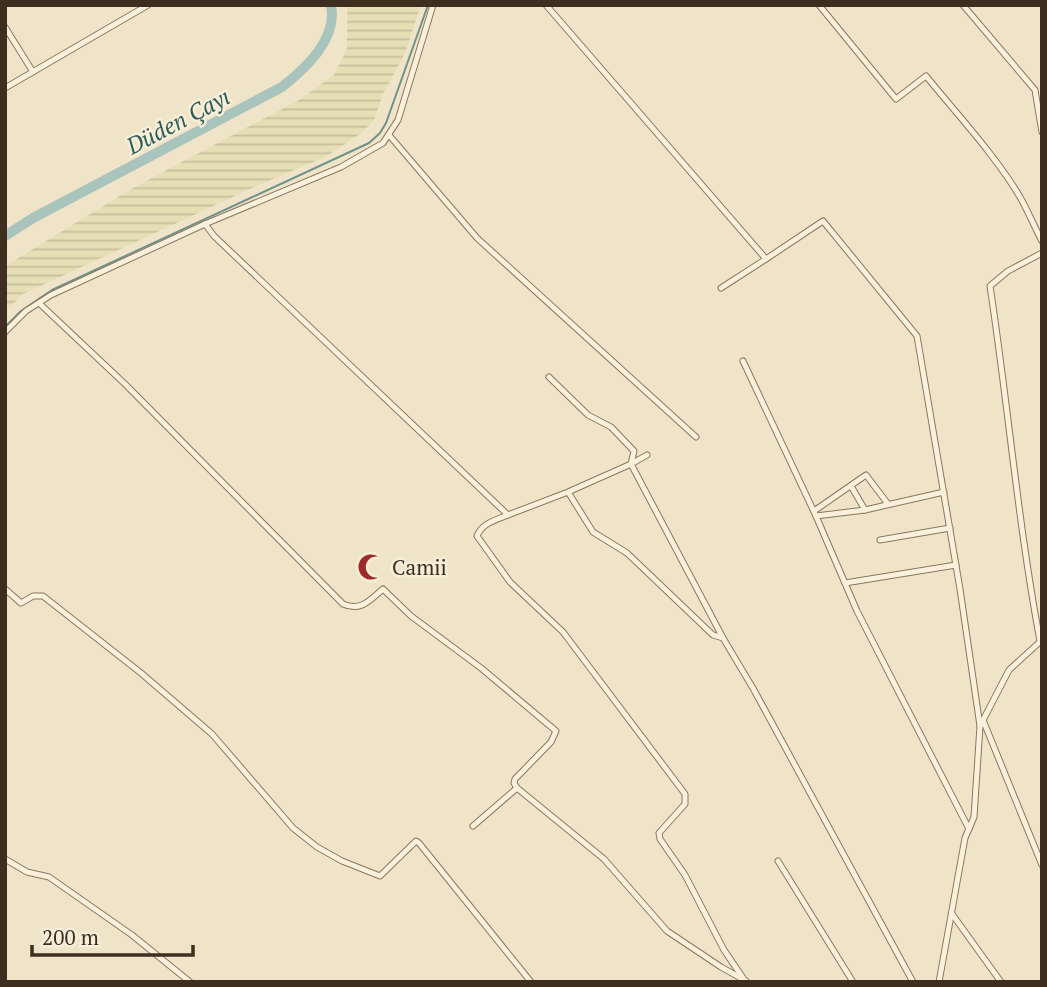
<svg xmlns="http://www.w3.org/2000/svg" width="1047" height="987" font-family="'PT Serif',serif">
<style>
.farmland{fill:url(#farmland-rules)}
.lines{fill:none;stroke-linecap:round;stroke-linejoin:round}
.stream{stroke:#6f938a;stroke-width:2}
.river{stroke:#a9c4bc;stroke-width:10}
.minor-casing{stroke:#8d765c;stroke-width:7}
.minor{stroke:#faf1dc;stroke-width:5}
.labels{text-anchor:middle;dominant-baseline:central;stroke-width:5;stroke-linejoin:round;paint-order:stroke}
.poi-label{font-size:21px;fill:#3d2e20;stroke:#f7eed8;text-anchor:start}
.water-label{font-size:23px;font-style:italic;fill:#2f5d5a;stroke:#f7eed8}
</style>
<defs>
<pattern id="farmland-rules" width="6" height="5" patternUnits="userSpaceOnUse" patternTransform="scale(1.75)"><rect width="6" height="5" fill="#e6deb5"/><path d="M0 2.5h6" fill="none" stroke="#c6bf9b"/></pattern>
</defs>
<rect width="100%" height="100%" fill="#f0e4c8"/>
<polygon class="farmland" points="347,5 421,5 405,53 383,94 374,120 363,132 325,157 261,184 23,294 5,312 5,266 133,188 299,100 334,75 347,49"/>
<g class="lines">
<polyline class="stream" points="5,327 21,311 52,290 369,143 380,133 386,123 428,5"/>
<path class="river" d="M5,236l28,-18 249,-131c24,-19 56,-48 49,-82"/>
<g class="minor-casing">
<g id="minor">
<polyline points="546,5 766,259 721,288"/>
<path d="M819,5l77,94 30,-23c30,37 70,80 94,121 8,14 14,29 22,44"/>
<polyline points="963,5 1035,90 1042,132"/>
<polyline points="5,27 33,72"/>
<polyline points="5,88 148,5"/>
<polyline points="389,135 477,238 696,437"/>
<path d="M205,224l9,12 294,279c-12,5 -26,8 -31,21l33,46 53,50 122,162v10l-26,29 1,6 25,36 39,75 19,28"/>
<polyline points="766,259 823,221 917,336 960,589 980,726"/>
<path d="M39,303l86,81 218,220c18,8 27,-4 40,-15l28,27 70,52 75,63 -5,11 -36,37 -1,4 3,5 87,71 63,72 54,36 25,14"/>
<polyline points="5,332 26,311 51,295 205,224 341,167 383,143 398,120 433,5"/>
<polyline points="743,361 816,516"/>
<polyline points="549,377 588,415 611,427 634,451 631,464 647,455"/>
<polyline points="851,486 865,510"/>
<polyline points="944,492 865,510 816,516 857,611 969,829"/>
<polyline points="814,511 866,475 888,504"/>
<polyline points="508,515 568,492 631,464 723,638 713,635 627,553 593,532 568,492"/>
<polyline points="880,540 950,528"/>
<polyline points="845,583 956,565"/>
<polyline points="5,589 21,603 33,596 43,596 141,673 212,734 293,828 317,847 342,861 380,876 416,841 419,843 531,982"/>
<polyline points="723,638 754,690 913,982"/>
<path d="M1040,641c-22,-117 -32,-237 -50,-355l18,-15 34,-18"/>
<polyline points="983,720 1042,865"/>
<polyline points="473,826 517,788"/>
<polyline points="5,859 27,872 49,877 132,935 190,982"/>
<polyline points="778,861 853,982"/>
<polyline points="952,914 1001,982"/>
<polyline points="939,982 965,838 974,817 980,726 1009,670 1042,640"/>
</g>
</g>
<use href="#minor" class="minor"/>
</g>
<defs>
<g id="mosque-bare" transform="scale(2.1)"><path d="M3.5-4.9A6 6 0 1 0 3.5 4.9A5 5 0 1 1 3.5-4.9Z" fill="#9e2a2b" stroke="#f7eed8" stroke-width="2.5" paint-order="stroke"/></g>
</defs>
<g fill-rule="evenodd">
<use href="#mosque-bare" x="371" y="567"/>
</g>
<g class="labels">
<g class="poi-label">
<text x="392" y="567">Camii</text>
</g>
<g class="water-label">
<text transform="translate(178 121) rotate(-28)">Düden Çayı</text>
</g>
</g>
<rect width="1047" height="987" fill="none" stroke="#3d2e20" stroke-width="14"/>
<path d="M32 945v10h161v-10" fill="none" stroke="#3d2e20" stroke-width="3.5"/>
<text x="42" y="945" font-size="21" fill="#3d2e20" stroke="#f7eed8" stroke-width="5" paint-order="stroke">200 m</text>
</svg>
